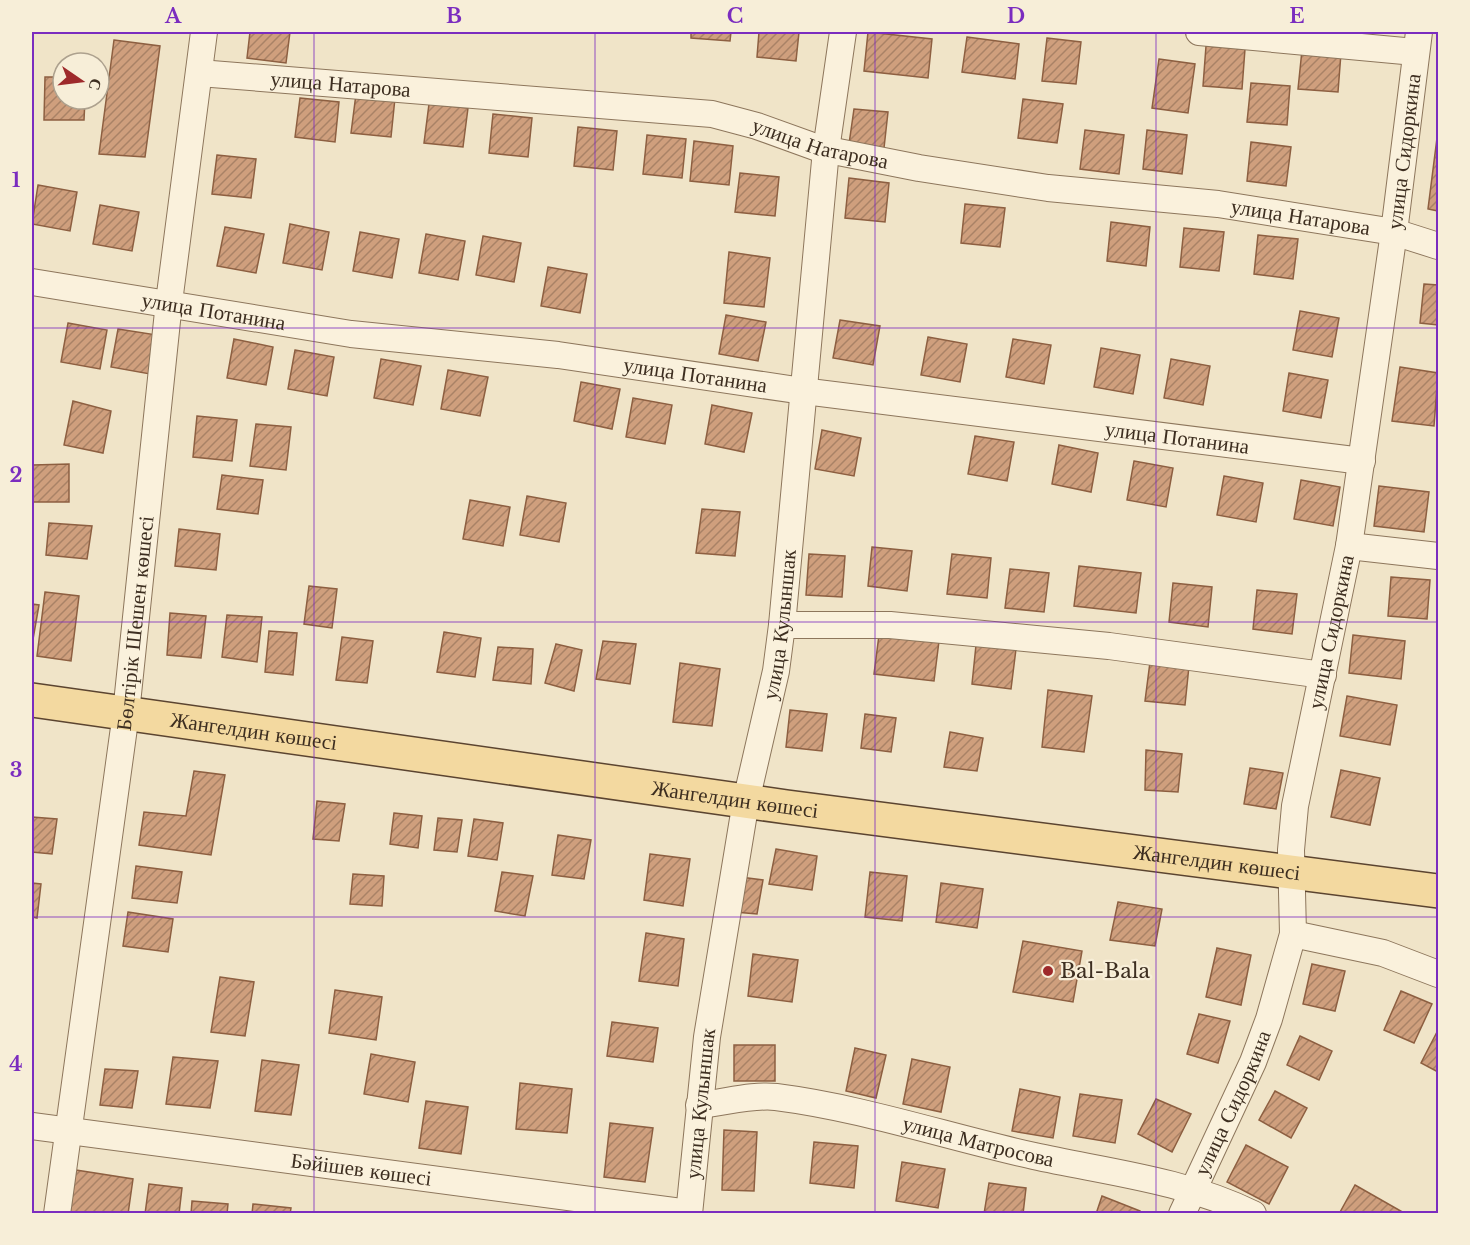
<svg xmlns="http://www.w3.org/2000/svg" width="1470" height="1245" font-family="'Libre Baskerville',serif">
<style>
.building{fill:url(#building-hatch);stroke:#8d5f41;stroke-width:1.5}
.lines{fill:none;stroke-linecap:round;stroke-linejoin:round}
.minor-casing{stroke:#8d765c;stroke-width:28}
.major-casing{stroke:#5b4430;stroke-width:36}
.minor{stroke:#faf1dc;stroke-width:26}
.major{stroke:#f3d9a0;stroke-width:33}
.grid{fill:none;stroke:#7b2cbf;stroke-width:1.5;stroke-opacity:0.55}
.poi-dot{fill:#9e2a2b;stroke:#f7eed8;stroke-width:2}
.labels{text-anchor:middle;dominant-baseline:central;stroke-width:4.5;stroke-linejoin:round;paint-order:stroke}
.street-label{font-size:21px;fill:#3d2e20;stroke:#f7eed8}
.poi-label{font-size:21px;fill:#3d2e20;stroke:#f7eed8;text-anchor:start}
.neatline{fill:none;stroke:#7b2cbf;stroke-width:2}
.grid-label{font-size:20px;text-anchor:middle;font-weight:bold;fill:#7b2cbf}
</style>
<defs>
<pattern id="building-hatch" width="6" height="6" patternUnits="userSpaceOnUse" patternTransform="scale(1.5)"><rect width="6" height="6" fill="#cf9f7d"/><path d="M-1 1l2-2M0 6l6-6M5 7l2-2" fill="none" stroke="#a98266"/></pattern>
</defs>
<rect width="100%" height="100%" fill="#f0e4c8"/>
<g class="building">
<polygon points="250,32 290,32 286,63 247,58"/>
<polygon points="691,32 731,32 730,41 691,38"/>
<polygon points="759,32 799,32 796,61 757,57"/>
<polygon points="868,32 932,39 928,78 864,71"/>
<polygon points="967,37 1019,44 1015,79 962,72"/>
<polygon points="1047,38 1081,42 1076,84 1042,81"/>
<polygon points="114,40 160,46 145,157 99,154"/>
<polygon points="1206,46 1245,49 1242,89 1203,86"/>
<polygon points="1302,50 1341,53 1338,92 1298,89"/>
<polygon points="1159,59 1195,64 1188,113 1152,108"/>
<polygon points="45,77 63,77 63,99 85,99 84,120 44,120"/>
<polygon points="1251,83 1290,86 1287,125 1247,122"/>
<polygon points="356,94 395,98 391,137 351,133"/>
<polygon points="300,98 339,102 335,142 295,137"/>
<polygon points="1023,99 1063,104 1057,143 1018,138"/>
<polygon points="429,104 468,108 463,147 424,143"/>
<polygon points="854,109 888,112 884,148 849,144"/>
<polygon points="493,114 532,118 528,157 489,153"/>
<polygon points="578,127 617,131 613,170 574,166"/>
<polygon points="1085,130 1124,135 1119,174 1080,169"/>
<polygon points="1147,130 1187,135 1182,174 1143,169"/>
<polygon points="1438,130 1438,211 1428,209"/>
<polygon points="647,135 686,139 682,178 643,174"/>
<polygon points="694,141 733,146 729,185 690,181"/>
<polygon points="1251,142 1291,147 1286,186 1247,181"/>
<polygon points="217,155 256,159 251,198 212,194"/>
<polygon points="740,173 779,177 775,216 735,212"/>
<polygon points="849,178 889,183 885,222 845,218"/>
<polygon points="38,185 77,192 70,231 32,224"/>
<polygon points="965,204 1005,208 1000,247 961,243"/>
<polygon points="100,205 139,212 132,251 93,244"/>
<polygon points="1111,222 1150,227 1146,266 1107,261"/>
<polygon points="290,224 329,232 322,270 283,263"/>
<polygon points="225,227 264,234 256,273 217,266"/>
<polygon points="1184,228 1224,232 1219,271 1180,267"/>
<polygon points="360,232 399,239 392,278 353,271"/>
<polygon points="426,234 465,241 458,280 419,273"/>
<polygon points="1258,235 1298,239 1293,279 1254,274"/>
<polygon points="483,236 521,243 514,282 476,275"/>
<polygon points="729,252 770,258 764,307 724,303"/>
<polygon points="548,267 587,274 580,313 541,306"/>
<polygon points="1424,284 1438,285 1438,325 1420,323"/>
<polygon points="1300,311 1339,318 1332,357 1293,350"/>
<polygon points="726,315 766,322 758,361 719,354"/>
<polygon points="840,320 880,326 873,365 833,358"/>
<polygon points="68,323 107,330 100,369 61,362"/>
<polygon points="118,329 157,335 150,374 111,367"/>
<polygon points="928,337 967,344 960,382 921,375"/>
<polygon points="234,339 273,347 266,385 227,378"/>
<polygon points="1013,339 1051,345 1044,384 1006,377"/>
<polygon points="1101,348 1140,355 1133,394 1094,387"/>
<polygon points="295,350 334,357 327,396 288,389"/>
<polygon points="381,359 421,366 413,405 374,398"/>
<polygon points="1171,359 1210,366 1203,405 1164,398"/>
<polygon points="1400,367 1438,373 1434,426 1392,421"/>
<polygon points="448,370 488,377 480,416 441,409"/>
<polygon points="1289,373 1328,380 1321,418 1283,411"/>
<polygon points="581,382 620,389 612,429 574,421"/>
<polygon points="633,398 672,405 665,444 626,437"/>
<polygon points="73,401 111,411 103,453 64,445"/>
<polygon points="712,405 752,413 744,452 705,444"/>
<polygon points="197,416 237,420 232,461 193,457"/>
<polygon points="256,424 291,427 286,470 250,466"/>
<polygon points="822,430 861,438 854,476 815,469"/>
<polygon points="975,436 1014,442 1007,481 968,474"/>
<polygon points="1059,445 1098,453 1091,492 1052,484"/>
<polygon points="1134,461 1173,468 1166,507 1127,500"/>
<polygon points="69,464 69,502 32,502 33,465"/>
<polygon points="222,475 263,480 258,514 217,509"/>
<polygon points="1224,476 1263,483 1256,522 1217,515"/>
<polygon points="1301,480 1340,487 1333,526 1294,519"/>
<polygon points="1379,486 1429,492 1424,532 1374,526"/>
<polygon points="527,496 566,503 559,542 520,535"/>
<polygon points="470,500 510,507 503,546 463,539"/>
<polygon points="702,509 740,512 735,556 696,553"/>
<polygon points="49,523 92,526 87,559 46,555"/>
<polygon points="179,529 220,534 216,570 175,566"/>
<polygon points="872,547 912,551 907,591 868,586"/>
<polygon points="809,554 845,556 842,597 806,595"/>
<polygon points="952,554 991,558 987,598 947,594"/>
<polygon points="1079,566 1141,573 1136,613 1074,606"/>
<polygon points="1010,569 1049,573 1044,612 1005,608"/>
<polygon points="1391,577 1430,580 1427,619 1388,616"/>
<polygon points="1173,583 1212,587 1208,627 1169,622"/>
<polygon points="309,586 337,589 332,628 304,624"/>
<polygon points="1257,590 1297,594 1292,634 1253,629"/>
<polygon points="45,592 79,596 71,661 37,656"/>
<polygon points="32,604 39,605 32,645"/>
<polygon points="170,613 206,616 201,658 167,655"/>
<polygon points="227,615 262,617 257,662 222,657"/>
<polygon points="269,631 297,633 293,675 265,672"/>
<polygon points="444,632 481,638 475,677 437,672"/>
<polygon points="879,635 939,641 934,681 874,674"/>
<polygon points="1353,635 1405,641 1401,679 1349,673"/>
<polygon points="342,637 373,641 367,683 336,680"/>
<polygon points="603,641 636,644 630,684 596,679"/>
<polygon points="556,644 582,650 574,691 545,683"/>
<polygon points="976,645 1016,649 1011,689 972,684"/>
<polygon points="498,647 533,649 531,684 493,680"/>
<polygon points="1150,662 1189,666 1185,705 1145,701"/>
<polygon points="680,663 720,669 712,726 673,722"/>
<polygon points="1048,690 1092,696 1084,752 1042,747"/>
<polygon points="1347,696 1397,705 1390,745 1340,736"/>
<polygon points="790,710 827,714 822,751 786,747"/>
<polygon points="865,714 896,718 891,752 861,748"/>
<polygon points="950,732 983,738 977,771 944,767"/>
<polygon points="1146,750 1182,754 1178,792 1145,790"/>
<polygon points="1250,768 1283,773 1276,809 1244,804"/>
<polygon points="1341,770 1380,778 1370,825 1331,817"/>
<polygon points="194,771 225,775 211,855 139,845 144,812 186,816"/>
<polygon points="317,801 345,804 339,841 313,839"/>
<polygon points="394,813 422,816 418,848 390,844"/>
<polygon points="32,817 57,819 52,854 32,852"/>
<polygon points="438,818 462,820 457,852 434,850"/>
<polygon points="474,819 503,823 497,860 468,856"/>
<polygon points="558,835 591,840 584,879 552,875"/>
<polygon points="776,849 817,856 812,890 769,884"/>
<polygon points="650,854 690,859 683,906 644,900"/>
<polygon points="136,866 182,872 177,903 132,898"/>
<polygon points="502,872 533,876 525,916 495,911"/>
<polygon points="870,872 907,876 902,921 865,917"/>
<polygon points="353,874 384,876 382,906 350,904"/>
<polygon points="740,877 763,880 757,914 735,912"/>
<polygon points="32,883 41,884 37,918 32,917"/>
<polygon points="941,883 983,889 977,928 936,922"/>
<polygon points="1118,902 1162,909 1155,946 1110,940"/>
<polygon points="128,912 173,919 168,952 123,946"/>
<polygon points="646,933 684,939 678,986 639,981"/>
<polygon points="1023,941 1082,951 1073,1002 1013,992"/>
<polygon points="1217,948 1251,955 1241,1005 1206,997"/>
<polygon points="753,954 798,960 792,1002 748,996"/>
<polygon points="1312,964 1345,971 1335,1011 1303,1004"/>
<polygon points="220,977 254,982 245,1036 211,1032"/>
<polygon points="335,990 382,997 376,1040 329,1033"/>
<polygon points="1401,991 1432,1004 1414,1043 1384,1030"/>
<polygon points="1199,1014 1230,1021 1218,1063 1187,1054"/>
<polygon points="612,1022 658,1028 653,1062 607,1056"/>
<polygon points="1438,1030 1438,1072 1421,1063"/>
<polygon points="1300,1036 1332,1051 1319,1080 1287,1065"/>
<rect x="734" y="1045" width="41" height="36"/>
<polygon points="855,1048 886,1055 876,1098 846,1091"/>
<polygon points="371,1054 415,1062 408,1102 364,1094"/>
<polygon points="173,1057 218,1061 210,1108 166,1104"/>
<polygon points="912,1059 950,1067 941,1112 903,1104"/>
<polygon points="262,1060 299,1065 291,1115 255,1111"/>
<polygon points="105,1069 138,1071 132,1108 100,1105"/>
<polygon points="520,1083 572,1089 567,1133 516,1129"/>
<polygon points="1020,1089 1060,1097 1053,1138 1012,1131"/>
<polygon points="1275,1091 1307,1108 1291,1138 1259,1120"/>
<polygon points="1080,1094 1122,1100 1115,1143 1073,1136"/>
<polygon points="1156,1099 1191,1114 1172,1152 1138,1134"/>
<polygon points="426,1101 468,1107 461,1154 419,1148"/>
<polygon points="610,1123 653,1128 645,1182 604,1177"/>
<polygon points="724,1130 757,1132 754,1191 722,1190"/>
<polygon points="814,1142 858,1146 854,1188 810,1183"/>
<polygon points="1246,1145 1288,1167 1269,1204 1227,1182"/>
<polygon points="902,1162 945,1169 938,1208 896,1201"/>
<polygon points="76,1170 133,1179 128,1214 70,1214"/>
<polygon points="989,1183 1026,1188 1023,1214 984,1214"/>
<polygon points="149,1184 182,1188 179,1214 145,1214"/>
<polygon points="1355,1185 1406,1214 1339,1214"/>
<polygon points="1102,1196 1140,1211 1139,1214 1096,1214"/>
<polygon points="192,1201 228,1204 227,1214 191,1214"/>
<polygon points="253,1204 291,1208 290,1214 252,1214"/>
</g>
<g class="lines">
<g class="minor-casing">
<g id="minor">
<polyline points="1199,32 1415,52"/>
<path id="s1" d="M199,73l513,41 45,12 61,22 101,20 129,20 170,16 176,28 44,14"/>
<path id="s2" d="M32,282l319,52 207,21 245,36 559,70"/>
<polyline points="1349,546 1438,556"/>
<polyline points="782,625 890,625 1109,646 1323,675"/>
<polyline points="1293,934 1383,953 1438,974"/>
<path id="s3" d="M699,1105c24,-2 54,-11 77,-8 87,11 172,40 258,59 73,16 150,24 219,58"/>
<path id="s4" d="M32,1126l657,87"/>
<path id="s5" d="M57,1214l69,-501 43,-411 35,-270"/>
<path id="s6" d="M689,1214l18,-177 39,-236 30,-130 6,-46 44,-475 17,-118"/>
<path id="s7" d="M1182,1214l71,-152 16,-43 24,-85 -2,-84 4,-44 54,-260 45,-314 25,-200"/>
</g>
</g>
<g class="major-casing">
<g id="major">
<path id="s8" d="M32,700l755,107 651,84"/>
</g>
</g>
<use href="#minor" class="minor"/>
<use href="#major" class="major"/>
</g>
<path class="grid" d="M314,32v1182M595,32v1182M875,32v1182M1156,32v1182M32,328h1406M32,622h1406M32,917h1406"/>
<circle class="poi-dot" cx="1048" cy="971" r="6"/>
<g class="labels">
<g class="street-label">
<text stroke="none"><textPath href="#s1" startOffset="142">улица Натарова</textPath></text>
<text stroke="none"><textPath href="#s1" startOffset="627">улица Натарова</textPath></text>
<text stroke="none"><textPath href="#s7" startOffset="1094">улица Сидоркина</textPath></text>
<text stroke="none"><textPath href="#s1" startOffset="1114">улица Натарова</textPath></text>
<text stroke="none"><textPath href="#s2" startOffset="184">улица Потанина</textPath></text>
<text stroke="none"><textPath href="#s2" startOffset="670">улица Потанина</textPath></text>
<text stroke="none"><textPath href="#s2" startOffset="1156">улица Потанина</textPath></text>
<text stroke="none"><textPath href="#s5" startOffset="596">Бөлтірік Шешен көшесі</textPath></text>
<text stroke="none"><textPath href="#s6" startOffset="597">улица Кулыншак</textPath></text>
<text stroke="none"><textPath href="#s7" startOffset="608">улица Сидоркина</textPath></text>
<text stroke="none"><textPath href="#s8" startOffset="224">Жангелдин көшесі</textPath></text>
<text stroke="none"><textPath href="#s8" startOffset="710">Жангелдин көшесі</textPath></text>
<text stroke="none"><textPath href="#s8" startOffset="1196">Жангелдин көшесі</textPath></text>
<text stroke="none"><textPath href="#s6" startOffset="111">улица Кулыншак</textPath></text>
<text stroke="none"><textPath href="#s7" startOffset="122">улица Сидоркина</textPath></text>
<text stroke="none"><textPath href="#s3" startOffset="285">улица Матросова</textPath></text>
<text stroke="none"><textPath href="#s4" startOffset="332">Бәйішев көшесі</textPath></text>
</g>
<g class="poi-label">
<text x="1060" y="971">Bal-Bala</text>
</g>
</g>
<rect width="1470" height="1245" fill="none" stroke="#f7eed8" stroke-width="66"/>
<g transform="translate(81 81) rotate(104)"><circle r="28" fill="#f7eed8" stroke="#ada18e" stroke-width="1.5"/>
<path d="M0-4.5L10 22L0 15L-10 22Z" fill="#9e2a2b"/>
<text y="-9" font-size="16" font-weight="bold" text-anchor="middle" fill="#3d2e20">С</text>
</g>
<rect x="33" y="33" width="1404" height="1179" class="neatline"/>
<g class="grid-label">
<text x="173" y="23">A</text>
<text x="454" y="23">B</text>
<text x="735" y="23">C</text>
<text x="1016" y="23">D</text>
<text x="1297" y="23">E</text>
<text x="16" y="187">1</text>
<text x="16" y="482">2</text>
<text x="16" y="777">3</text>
<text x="16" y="1071">4</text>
</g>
</svg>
